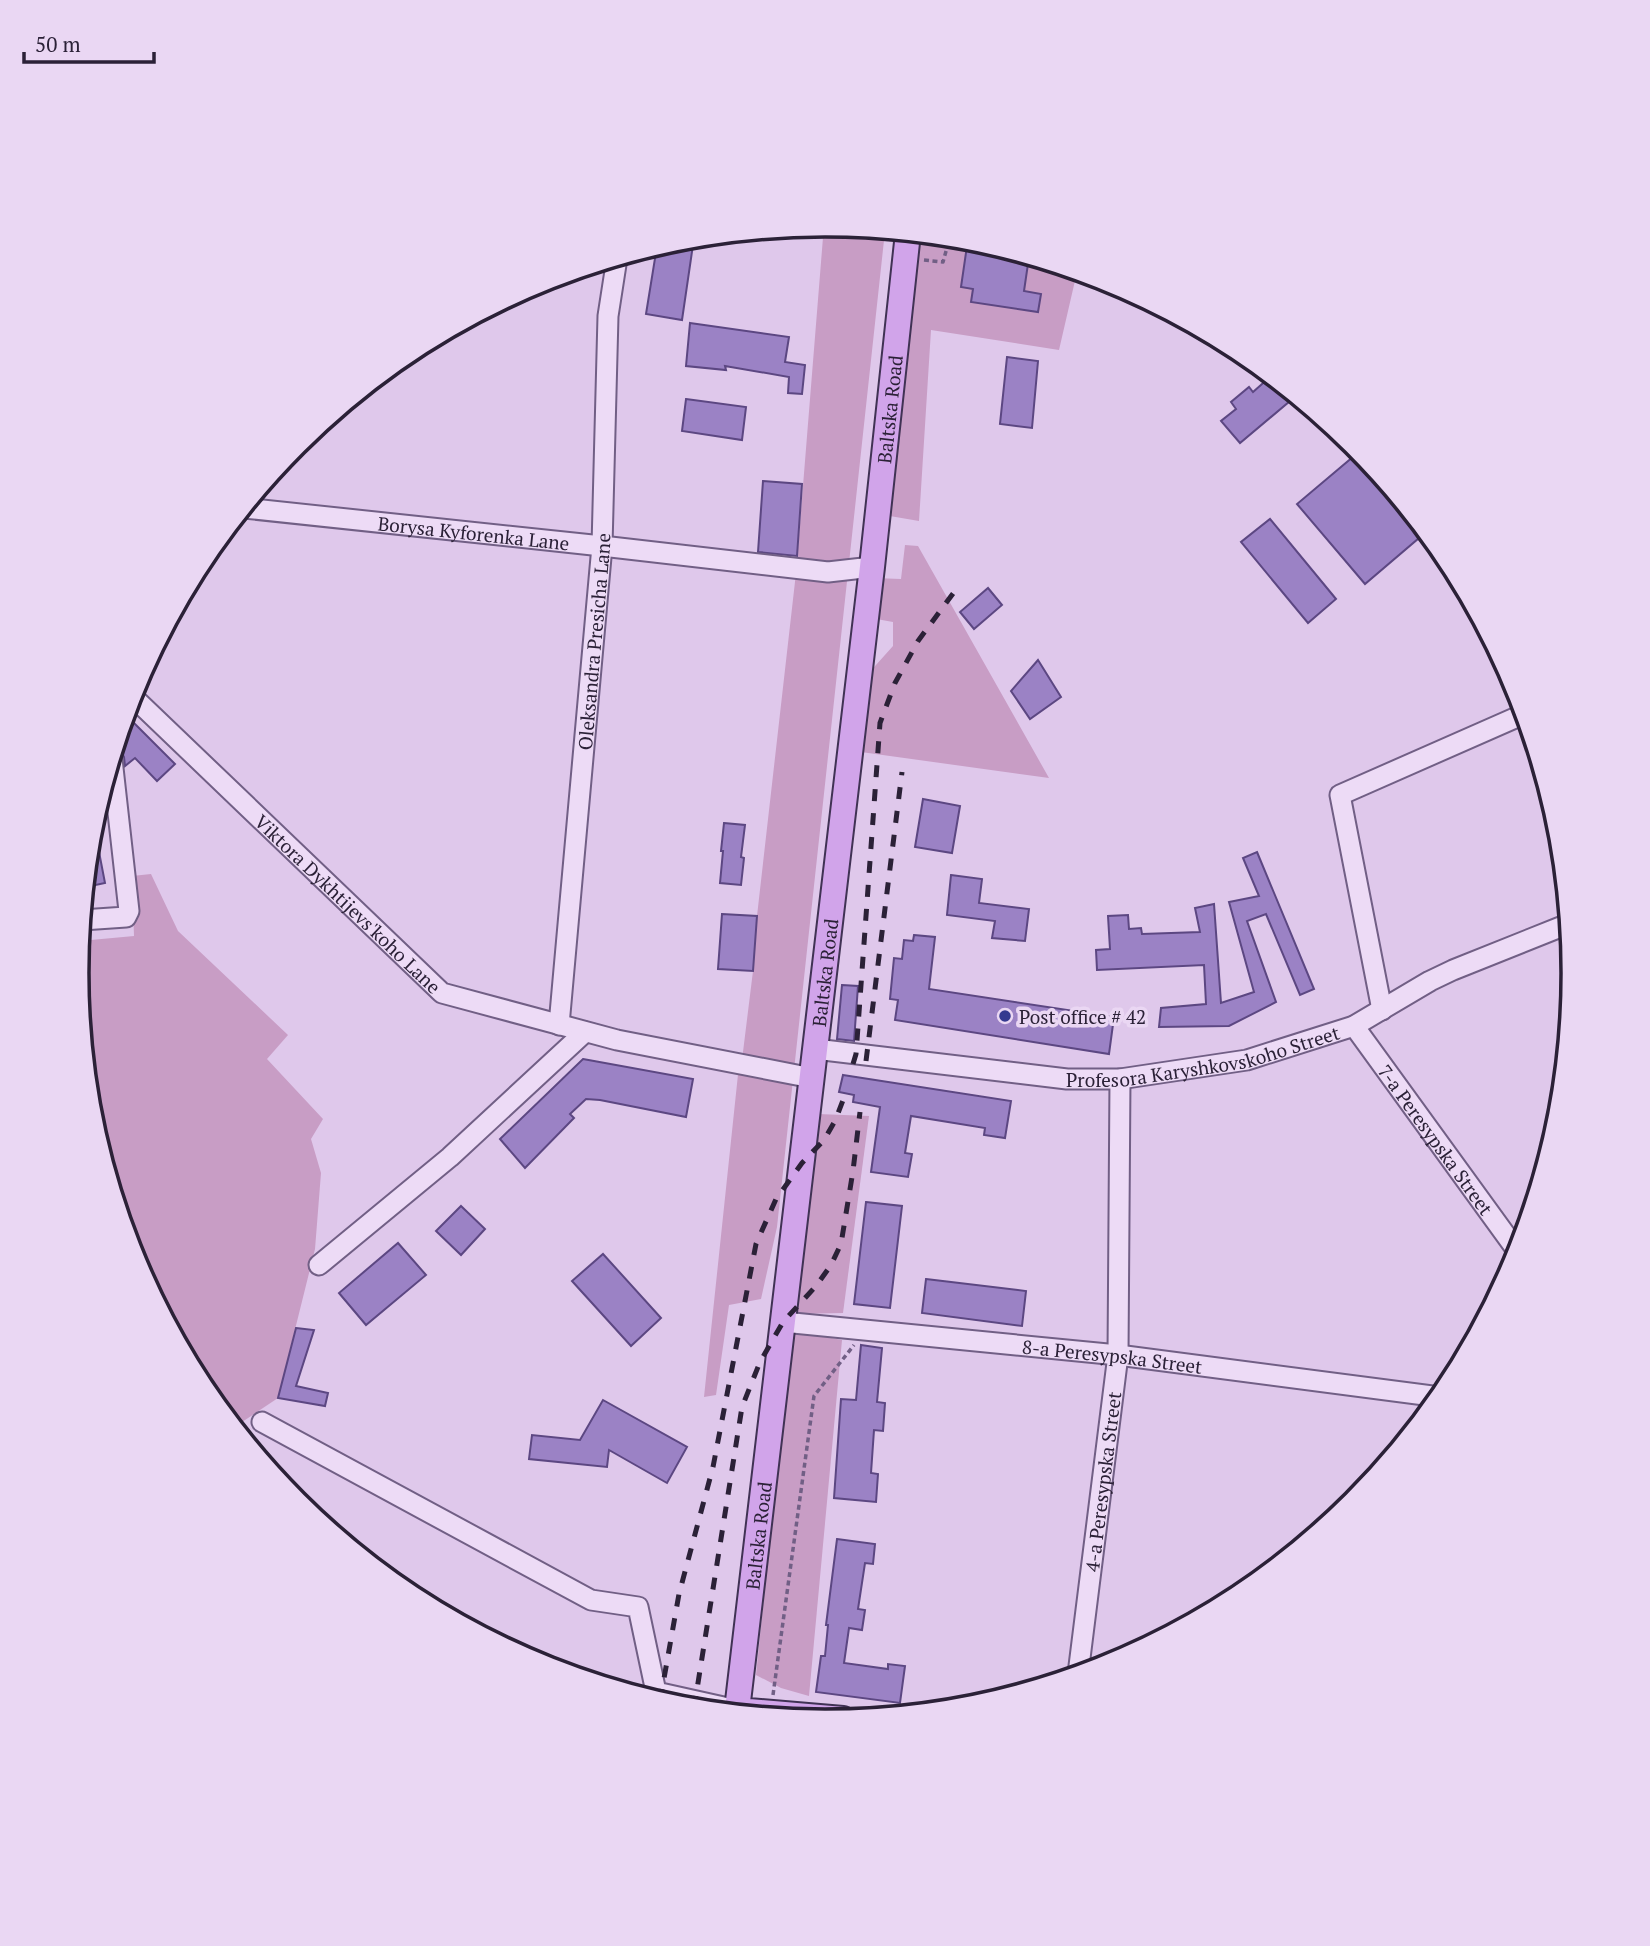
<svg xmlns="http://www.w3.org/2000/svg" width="1650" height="1946" font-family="'PT Serif',serif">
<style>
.green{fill:#c89dc5}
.building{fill:#9b82c5;stroke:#5c4782;stroke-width:2}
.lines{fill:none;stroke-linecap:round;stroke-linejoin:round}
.minor-casing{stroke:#715f85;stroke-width:23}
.major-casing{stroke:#403254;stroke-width:28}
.path{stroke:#715f85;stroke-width:3.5;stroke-dasharray:5 3.5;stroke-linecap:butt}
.minor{stroke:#eddbf6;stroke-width:19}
.major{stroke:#d1a4ea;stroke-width:24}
.rail{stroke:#2b2137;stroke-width:5;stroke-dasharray:12 12;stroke-linecap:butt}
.poi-dot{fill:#34398f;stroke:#ead7f3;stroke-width:2.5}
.labels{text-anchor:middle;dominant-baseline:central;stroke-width:7;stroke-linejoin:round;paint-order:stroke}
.street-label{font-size:19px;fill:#2b2137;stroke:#ead7f3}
.poi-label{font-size:19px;fill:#2b2137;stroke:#ead7f3;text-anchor:start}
.rim{fill:none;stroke:#2b2137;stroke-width:3.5}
</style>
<rect width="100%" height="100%" fill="#dfc8eb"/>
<g class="green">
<polygon points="824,225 885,231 777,1227 761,1299 729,1305 716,1395 704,1397 739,1065 742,1060 753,971 757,916 796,573"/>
<polygon points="916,234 971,239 1077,272 1059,350 931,330 919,521 884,515"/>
<polygon points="905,545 918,546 1049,778 861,752 867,675 893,646 893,622 871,618 874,578 901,579"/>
<polygon points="151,874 178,931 288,1035 267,1059 323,1119 311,1139 321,1173 315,1249 278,1398 239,1424 238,1431 203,1388 134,1259 91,1119 77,973 80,941 134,936 132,876"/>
<polygon points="818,1114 869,1116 843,1313 794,1314"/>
<polygon points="791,1330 842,1340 809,1696 781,1688 756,1675"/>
</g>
<g class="building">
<polygon points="694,238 682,320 646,314 657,246 679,239"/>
<polygon points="968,239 1029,257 1024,291 1041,294 1038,312 971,302 973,289 961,287"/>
<polygon points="690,323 789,337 785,362 805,365 802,394 788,393 789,377 725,366 726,370 686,366"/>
<polygon points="1007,357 1038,361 1032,428 1000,424"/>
<polygon points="1271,376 1296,396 1240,443 1221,421 1236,409 1231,402 1249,387 1253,392"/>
<polygon points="686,399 746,407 742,440 682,431"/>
<polygon points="1360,451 1426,532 1365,584 1297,504"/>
<polygon points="763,481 802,484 797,556 758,552"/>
<polygon points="1270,519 1336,599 1308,623 1241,542"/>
<polygon points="988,588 1002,605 974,629 960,612"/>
<polygon points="1038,660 1061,697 1030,719 1011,691"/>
<polygon points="131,720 175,764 157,781 135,758 125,766 124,757 120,750 118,739 122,725"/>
<polygon points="923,799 960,806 952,853 915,847"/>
<polygon points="724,823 745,825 741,857 744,858 741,885 720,883 723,851 721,851"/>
<polygon points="95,831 105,883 86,887 91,832"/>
<polygon points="1257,852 1314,989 1300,995 1266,914 1247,921 1276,1002 1229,1026 1159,1027 1161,1008 1206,1004 1204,965 1097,970 1096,950 1110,949 1108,916 1128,915 1129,929 1141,928 1142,934 1200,932 1195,908 1214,904 1221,1003 1254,992 1229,902 1259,896 1243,858"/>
<polygon points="951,875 982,879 979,903 1029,909 1025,941 992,938 995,921 947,915"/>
<polygon points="722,914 757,916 753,971 718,969"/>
<polygon points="914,935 935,937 929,989 1114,1017 1109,1054 895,1020 898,1000 890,999 894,958 902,959 904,940 913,941"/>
<polygon points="842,985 858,986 854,1041 837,1039"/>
<polygon points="583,1059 693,1079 686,1117 600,1100 586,1099 570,1114 574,1118 525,1168 500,1139"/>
<polygon points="843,1075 1011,1101 1005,1138 984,1135 985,1128 911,1116 905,1153 912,1154 908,1177 871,1172 880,1107 853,1102 854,1095 839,1092"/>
<polygon points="866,1202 902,1206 890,1308 854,1304"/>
<polygon points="461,1206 485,1229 461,1255 436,1231"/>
<polygon points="398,1243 426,1275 366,1325 339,1293"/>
<polygon points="603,1254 661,1318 631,1346 572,1281"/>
<polygon points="926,1279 1026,1291 1022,1326 922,1313"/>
<polygon points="296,1328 314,1330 296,1386 328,1393 325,1406 278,1398"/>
<polygon points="861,1345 882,1348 877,1402 885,1403 883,1431 874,1430 871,1473 878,1474 876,1502 834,1498 841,1399 856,1400"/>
<polygon points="603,1400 687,1447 667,1483 609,1450 607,1467 529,1459 532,1435 580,1440"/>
<polygon points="837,1539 875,1544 873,1564 865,1563 858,1609 865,1610 862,1630 849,1628 844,1663 888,1669 888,1664 905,1666 900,1703 816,1692 821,1656 825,1656 828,1625 826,1625"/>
</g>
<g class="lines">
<g class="minor-casing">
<g id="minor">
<path id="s1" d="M244,508l358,38 226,26 44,-5"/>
<path id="s2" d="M131,695l311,298 175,47 195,38"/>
<polyline points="82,920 126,917 129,911 112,759"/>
<polyline points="1382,1010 1340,795 1524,714"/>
<path id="s3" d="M559,1025l43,-479 6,-230 9,-58"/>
<path id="s4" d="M1354,1026l164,226"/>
<path id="s5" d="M815,1049l252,30h53l127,-19 107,-34 76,-45 23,-11 115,-46"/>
<polyline points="319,1265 450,1157 585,1032"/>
<path id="s6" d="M783,1322l335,33 322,42"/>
<polyline points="262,1422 591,1600 638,1607 656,1692 737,1710 737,1712"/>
<path id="s7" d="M1078,1674l40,-319 2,-276"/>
</g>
</g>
<g class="major-casing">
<g id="major">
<path id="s8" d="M843,1719l-106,-9 135,-1143 36,-334"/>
</g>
</g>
<g class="path">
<polyline points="951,238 968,242"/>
<polyline points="924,260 943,262 950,237"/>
<polyline points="773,1695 814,1396 854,1345"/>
</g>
<use href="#minor" class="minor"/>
<use href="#major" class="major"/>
<g class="rail">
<polyline points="866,1061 902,772"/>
<polyline points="853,1064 856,1054 880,723 895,683 918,641 960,584"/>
<polyline points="660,1701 679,1594 713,1467 756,1244 776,1199 802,1163 824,1140 835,1121 845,1095"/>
<polyline points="694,1708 742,1407 760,1362 783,1322 816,1286 831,1265 841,1244 853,1171 860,1112"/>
</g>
</g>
<circle class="poi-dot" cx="1005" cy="1016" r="7"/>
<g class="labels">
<g class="street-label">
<text stroke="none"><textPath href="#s8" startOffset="1416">Baltska Road</textPath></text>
<text stroke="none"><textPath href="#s1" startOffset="231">Borysa Kyforenka Lane</textPath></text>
<text stroke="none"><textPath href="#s3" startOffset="385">Oleksandra Presicha Lane</textPath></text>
<text stroke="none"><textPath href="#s2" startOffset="301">Viktora Dykhtijevs'koho Lane</textPath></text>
<text stroke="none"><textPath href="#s8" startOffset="849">Baltska Road</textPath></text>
<text stroke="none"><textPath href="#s5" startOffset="392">Profesora Karyshkovskoho Street</textPath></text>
<text stroke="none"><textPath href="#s4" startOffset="140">7-a Peresypska Street</textPath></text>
<text stroke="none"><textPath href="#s6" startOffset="331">8-a Peresypska Street</textPath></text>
<text stroke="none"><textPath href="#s7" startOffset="194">4-a Peresypska Street</textPath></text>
<text stroke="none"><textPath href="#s8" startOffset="282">Baltska Road</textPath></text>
</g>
<g class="poi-label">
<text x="1019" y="1016">Post office # 42</text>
</g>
</g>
<path d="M0 0H1650V1946H0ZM89 973a736 736 0 1 1 1472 0a736 736 0 1 1-1472 0Z" fill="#ead7f3" fill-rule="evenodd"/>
<path class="rim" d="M89 973a736 736 0 1 1 1472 0a736 736 0 1 1-1472 0Z"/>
<path d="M24 52v10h130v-10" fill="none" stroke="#2b2137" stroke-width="3.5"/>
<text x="35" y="52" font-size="21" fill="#2b2137" stroke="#ead7f3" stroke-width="5" paint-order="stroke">50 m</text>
</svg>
